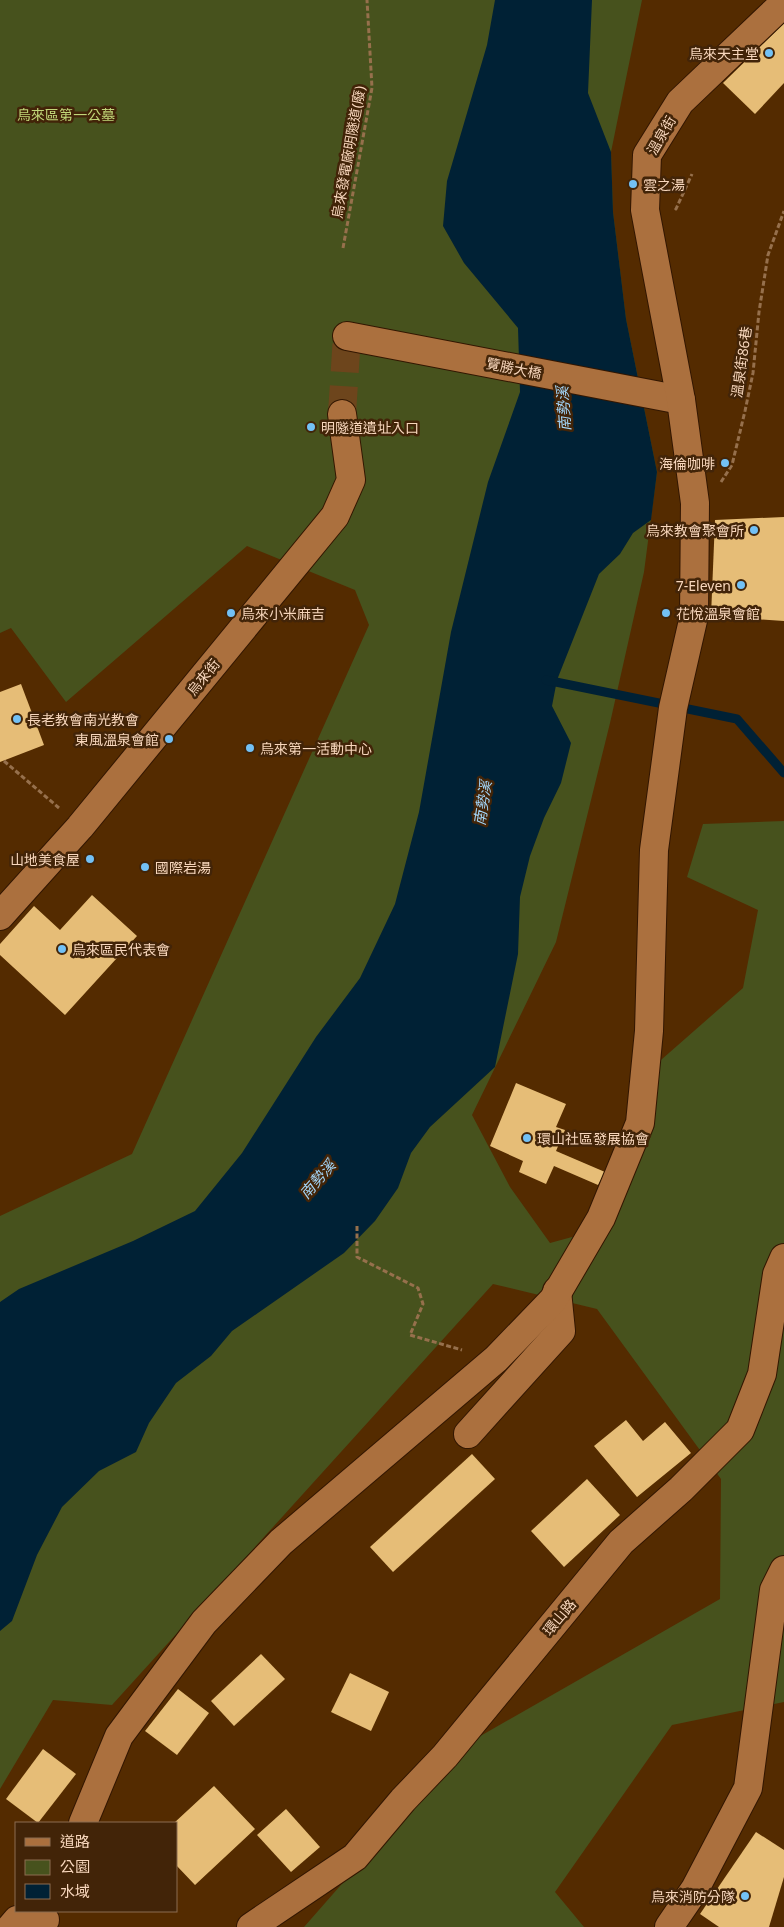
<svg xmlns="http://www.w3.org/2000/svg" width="784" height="1927" font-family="'Noto Sans','Noto Sans TC',sans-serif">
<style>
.green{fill:#47521d}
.water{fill:#002135}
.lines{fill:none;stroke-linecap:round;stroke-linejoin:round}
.stream{stroke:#002135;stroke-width:9}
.building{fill:#e6bd77}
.minor-tunnel{stroke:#6d451c;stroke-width:28;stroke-dasharray:28 14;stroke-linecap:butt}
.minor-casing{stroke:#321600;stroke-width:30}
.path{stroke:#96704c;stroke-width:3;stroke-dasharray:5 2.5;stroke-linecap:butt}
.minor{stroke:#ab703e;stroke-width:28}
.poi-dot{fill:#73c1f5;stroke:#422408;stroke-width:2}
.labels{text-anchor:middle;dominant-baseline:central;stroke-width:5;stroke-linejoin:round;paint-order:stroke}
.poi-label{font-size:14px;fill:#f8d7bd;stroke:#422408;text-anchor:start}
.park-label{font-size:14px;fill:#c1d779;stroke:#422408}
.street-label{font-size:14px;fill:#f8d7bd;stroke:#422408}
.water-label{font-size:15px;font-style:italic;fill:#a2d5f8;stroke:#422408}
</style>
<rect width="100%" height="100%" fill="#542b00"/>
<polygon class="green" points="0,0 642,0 611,152 613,212 626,319 657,472 644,572 610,723 556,942 472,1115 510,1187 550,1243 605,1228 645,1074 743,988 758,910 687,877 703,824 784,821 784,1702 672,1725 555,1892 584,1927 304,1927 463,1746 720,1599 721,1479 597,1309 493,1284 112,1705 53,1700 0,1789 0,1216 132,1154 369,625 355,590 247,546 66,702 11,628 0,633"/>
<polygon class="water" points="495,0 592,0 588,93 611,152 613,212 626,319 657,472 651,520 633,533 620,554 599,574 557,680 552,706 571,743 561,783 544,818 530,856 520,897 518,954 495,1067 430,1127 411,1153 398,1188 375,1221 344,1253 232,1331 211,1356 176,1383 149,1423 136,1452 99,1471 62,1507 37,1555 12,1621 0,1631 0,1302 19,1289 133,1241 195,1211 242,1153 316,1037 360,978 395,904 419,812 451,632 488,482 520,392 518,328 464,263 443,226 447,181 487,45"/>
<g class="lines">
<polyline class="stream" points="546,680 737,719 784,773"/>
</g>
<g class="building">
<polygon points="784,23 784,83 755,114 723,83"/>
<polygon points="784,517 784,621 711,616 715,520"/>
<polygon points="21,684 44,745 0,762 0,692"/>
<polygon points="92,895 137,936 65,1015 0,955 0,944 34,906 60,930"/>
<polygon points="516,1083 566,1104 556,1127 565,1130 556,1151 605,1172 598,1185 554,1166 546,1184 519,1172 523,1161 490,1146"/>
<polygon points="626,1420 643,1441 665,1422 691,1453 637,1497 594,1446"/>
<polygon points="472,1454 495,1479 393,1572 370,1547"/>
<polygon points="587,1479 620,1515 564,1567 531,1531"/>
<polygon points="261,1654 285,1679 234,1726 211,1701"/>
<polygon points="350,1673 389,1692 371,1731 331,1712"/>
<polygon points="178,1689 209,1713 177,1755 145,1731"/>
<polygon points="43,1749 76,1774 38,1823 6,1799"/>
<polygon points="214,1786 255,1829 195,1885 176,1865 176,1823 174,1823"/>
<polygon points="286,1809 320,1847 291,1872 257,1835"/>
<polygon points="756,1832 784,1850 784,1877 769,1927 719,1927 700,1914"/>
</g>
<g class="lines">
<polyline class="minor-tunnel" points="342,414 347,336"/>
<g class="minor-casing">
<g id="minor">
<polyline points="347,336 681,400"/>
<polyline points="0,916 80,827 335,516 351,480 342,414"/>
<polyline points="468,1434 561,1331 557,1291"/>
<polyline points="83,1823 119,1736 204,1622 281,1542 496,1359 553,1300 601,1218 640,1123 649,1031 654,850 673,708 694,616 695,503 681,400 645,210 647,155 680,102 784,3"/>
<polyline points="11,1927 17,1920 45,1920"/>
<polyline points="251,1927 355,1857 403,1800 445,1756 621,1542 681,1489 740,1430 762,1374 777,1274 784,1258"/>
<polyline points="669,1927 695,1889 748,1788 774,1590 784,1570"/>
</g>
</g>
<g class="path">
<polyline points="675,208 676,209 692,174"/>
<polyline points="343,248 372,88 367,0"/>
<polyline points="721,482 732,465 745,411 753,373 759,312 768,255 784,211"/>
<polyline points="4,761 59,808"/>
<polyline points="357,1226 357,1257 418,1288 423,1304 410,1335 462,1350"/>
</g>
<use href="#minor" class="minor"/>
</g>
<g class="poi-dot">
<circle cx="769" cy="53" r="5"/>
<circle cx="633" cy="184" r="5"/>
<circle cx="311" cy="427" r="5"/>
<circle cx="725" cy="463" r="5"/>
<circle cx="754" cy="530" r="5"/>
<circle cx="741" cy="585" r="5"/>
<circle cx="231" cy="613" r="5"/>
<circle cx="666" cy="613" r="5"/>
<circle cx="17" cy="719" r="5"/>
<circle cx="169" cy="739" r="5"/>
<circle cx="250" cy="748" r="5"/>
<circle cx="90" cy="859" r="5"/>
<circle cx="145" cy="867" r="5"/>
<circle cx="62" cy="949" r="5"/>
<circle cx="527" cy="1138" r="5"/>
<circle cx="745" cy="1896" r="5"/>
</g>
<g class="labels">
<g class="poi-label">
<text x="759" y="53" text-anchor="end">烏來天主堂</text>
<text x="643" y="184">雲之湯</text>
<text x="321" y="427">明隧道遺址入口</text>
<text x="715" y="463" text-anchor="end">海倫咖啡</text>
<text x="744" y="530" text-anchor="end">烏來教會聚會所</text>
<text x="731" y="585" text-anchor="end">7-Eleven</text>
<text x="241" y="613">烏來小米麻吉</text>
<text x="676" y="613">花悅溫泉會館</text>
<text x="27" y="719">長老教會南光教會</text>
<text x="159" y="739" text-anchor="end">東風溫泉會館</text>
<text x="260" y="748">烏來第一活動中心</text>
<text x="80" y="859" text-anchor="end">山地美食屋</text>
<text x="155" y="867">國際岩湯</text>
<text x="72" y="949">烏來區民代表會</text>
<text x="537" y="1138">環山社區發展協會</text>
<text x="735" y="1896" text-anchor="end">烏來消防分隊</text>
</g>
<g class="park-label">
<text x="66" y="114">烏來區第一公墓</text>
</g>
<g class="street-label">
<text transform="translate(661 135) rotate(-60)">溫泉街</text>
<text transform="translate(348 152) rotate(-80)">烏來發電廠明隧道(廢)</text>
<text transform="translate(741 362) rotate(-82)">溫泉街86巷</text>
<text transform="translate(514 368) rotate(11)">覽勝大橋</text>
<text transform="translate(203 677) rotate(-51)">烏來街</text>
<text transform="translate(559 1617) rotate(-50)">環山路</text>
</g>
<g class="water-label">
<text transform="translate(563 409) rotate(-94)">南勢溪</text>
<text transform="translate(482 803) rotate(-81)">南勢溪</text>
<text transform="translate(317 1179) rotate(-49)">南勢溪</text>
</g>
</g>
<rect x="15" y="1822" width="162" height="90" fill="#422408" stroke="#8b6c50"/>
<rect x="25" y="1838" width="25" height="8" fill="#ab703e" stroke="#8b6c50"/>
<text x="60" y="1847" font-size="15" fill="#f8d7bd">道路</text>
<rect x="25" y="1860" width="25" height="15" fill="#47521d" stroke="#8b6c50"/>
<text x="60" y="1872" font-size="15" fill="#f8d7bd">公園</text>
<rect x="25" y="1884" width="25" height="15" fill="#002135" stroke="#8b6c50"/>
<text x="60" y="1897" font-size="15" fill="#f8d7bd">水域</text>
</svg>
